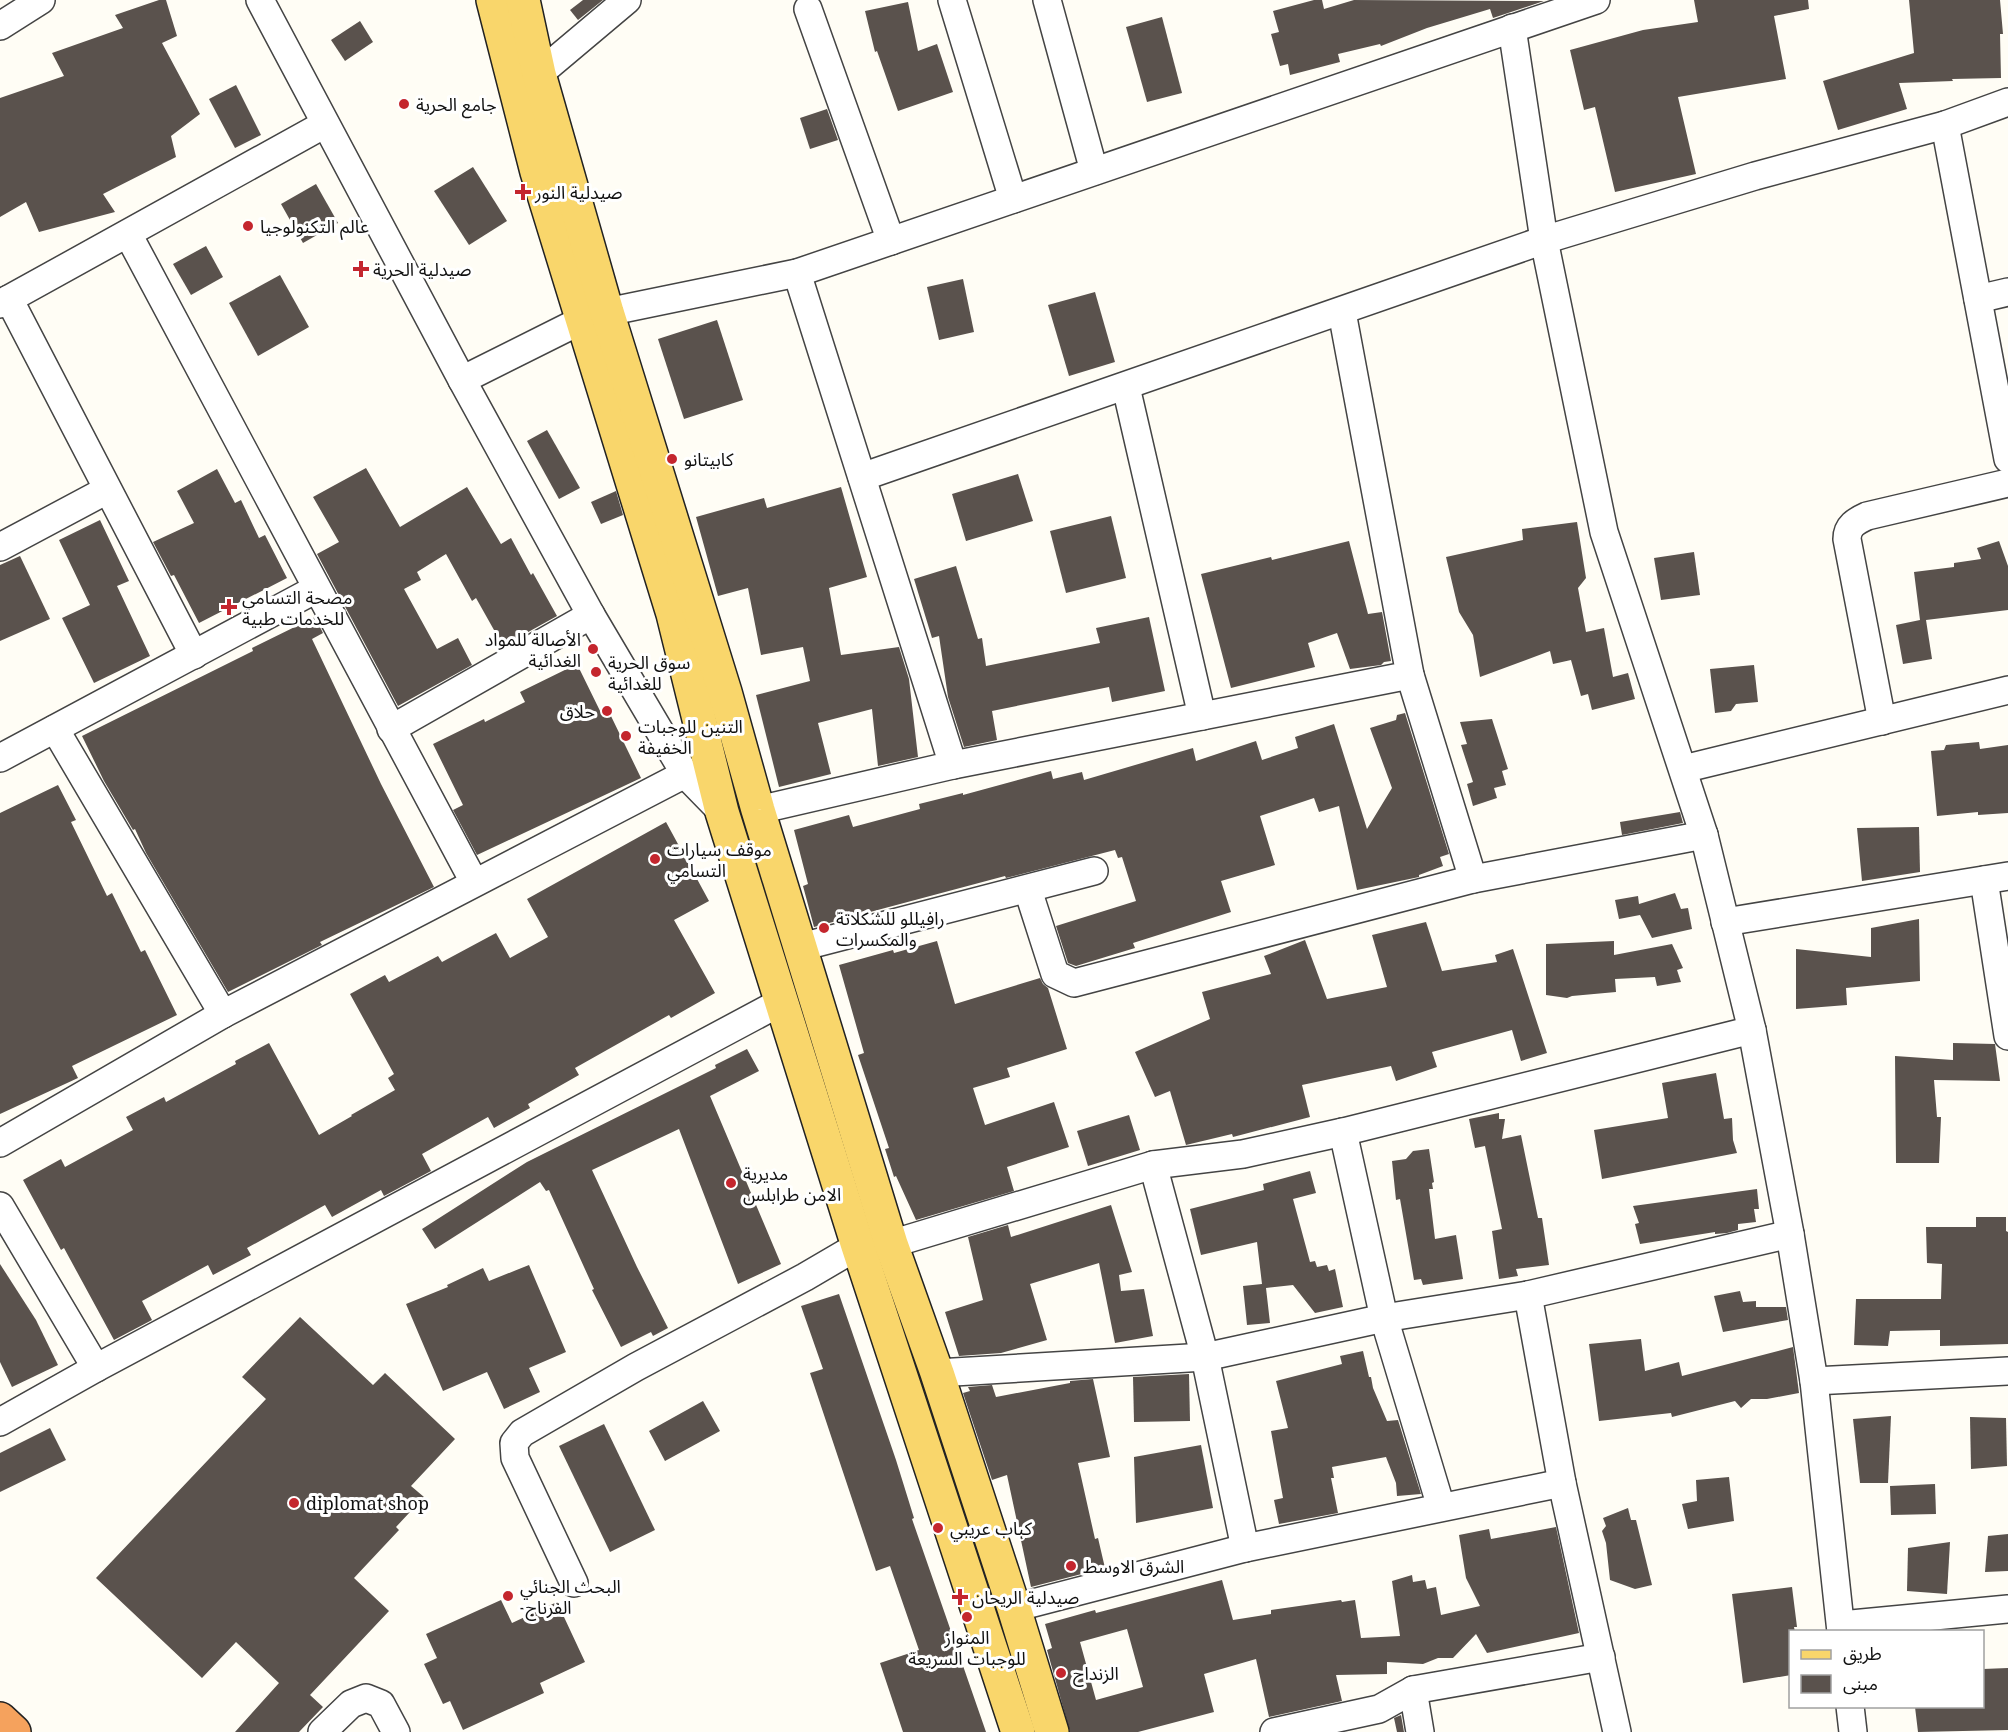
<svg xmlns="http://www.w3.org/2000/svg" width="2008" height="1732" font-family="'Noto Serif','Noto Sans Arabic',serif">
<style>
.building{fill:#5a524d;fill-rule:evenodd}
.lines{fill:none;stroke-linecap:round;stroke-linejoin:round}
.minor-casing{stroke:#444;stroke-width:30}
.major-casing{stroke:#222;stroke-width:36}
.highway-casing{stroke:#222;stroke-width:36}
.minor{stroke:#fff;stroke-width:27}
.major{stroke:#f9d66b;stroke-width:33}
.highway{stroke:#f5a25d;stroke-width:33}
.poi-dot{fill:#c4262e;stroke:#fff;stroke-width:2}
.labels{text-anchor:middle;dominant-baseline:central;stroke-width:6;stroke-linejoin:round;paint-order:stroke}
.poi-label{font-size:18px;fill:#111;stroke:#fff;text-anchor:start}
</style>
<rect width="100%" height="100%" fill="#fffdf5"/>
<g class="building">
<polygon points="159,0 166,0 177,36 162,43 200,114 171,136 176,157 103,194 115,212 39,232 26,202 0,217 0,98 64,76 52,53 123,28 115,15"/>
<polygon points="583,0 603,0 578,20 570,10"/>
<polygon points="1314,0 1322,0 1324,9 1354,0 1544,1 1493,18 1490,9 1427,28 1381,46 1380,44 1338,54 1340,62 1290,75 1288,64 1280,66 1271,34 1279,32 1273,11"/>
<polygon points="1694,0 1808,0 1809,9 1774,16 1786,79 1678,97 1696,174 1615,192 1595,107 1584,110 1570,50 1643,30 1698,22"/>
<polygon points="1909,0 2000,0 2003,34 2000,34 2001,78 1952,79 1953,81 1899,83 1907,109 1838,130 1823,81 1914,53"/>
<polygon points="908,2 918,51 937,44 953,92 898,111 877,51 875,52 865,11"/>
<polygon points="1162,17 1182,93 1147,102 1126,27"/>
<polygon points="360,21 373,42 345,61 331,40"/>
<polygon points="236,85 261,135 235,148 209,99"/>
<polygon points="827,109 838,140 810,149 800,118"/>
<polygon points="473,167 507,221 469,245 434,191"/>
<polygon points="316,184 338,223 303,243 281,204"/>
<polygon points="206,246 223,277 191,295 173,264"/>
<polygon points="280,275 309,327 258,356 229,303"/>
<polygon points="963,279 974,332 939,340 927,287"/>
<polygon points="1095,292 1115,362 1069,376 1048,305"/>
<polygon points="717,320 743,400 684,419 658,339"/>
<polygon points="547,430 580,488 559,499 527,441"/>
<polygon points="366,468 400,527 467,487 501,544 511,538 531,575 533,573 557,616 503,646 476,598 472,601 446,554 417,572 421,580 404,589 437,649 458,638 472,665 398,706 317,554 339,542 313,497"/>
<polygon points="217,469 235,503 241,500 259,538 265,535 287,578 199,623 174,575 171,576 153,542 194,523 177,491"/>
<polygon points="1018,474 1033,521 966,541 952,494"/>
<polygon points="841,487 867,577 829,588 841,655 899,647 909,679 918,757 878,766 872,709 818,723 831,774 779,787 756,695 810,681 803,647 761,655 748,588 718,596 696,517 764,498 767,508"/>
<polygon points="616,491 623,515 601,524 591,502"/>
<polygon points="1111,516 1126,578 1066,593 1050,531"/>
<polygon points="100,520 129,581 117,586 150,656 94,683 62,618 90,605 59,540"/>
<polygon points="1577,522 1586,578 1578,588 1586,632 1604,628 1613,677 1628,673 1635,699 1592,710 1588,694 1581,696 1571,660 1553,664 1550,651 1480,677 1473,635 1459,612 1446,557 1523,540 1522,529"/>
<polygon points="1349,541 1368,614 1382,612 1391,661 1384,662 1381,665 1350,669 1337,633 1308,643 1315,667 1231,688 1201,574 1271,557 1272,560"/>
<polygon points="1999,541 2008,566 2008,610 1926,620 1932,659 1903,664 1896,625 1920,620 1914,572 1954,567 1954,563 1981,559 1977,548"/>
<polygon points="1694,552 1700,595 1661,600 1654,558"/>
<polygon points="20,556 50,619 0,641 0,565"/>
<polygon points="956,566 978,639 982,638 986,666 1100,643 1096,628 1149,617 1165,691 1112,702 1109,687 992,711 997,740 964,747 948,697 939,636 932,638 914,579"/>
<polygon points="315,617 323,633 312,639 381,784 434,887 320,942 322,945 228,992 146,853 135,829 133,830 104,781 82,736 253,651 252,648"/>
<polygon points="577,664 603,717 610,714 641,778 477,855 453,810 463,805 433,744 484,719 485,722 525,702 520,692"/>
<polygon points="1754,665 1758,702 1736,704 1731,711 1715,713 1710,669"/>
<polygon points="1405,713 1449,854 1440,857 1443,866 1419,875 1419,877 1357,890 1339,806 1319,812 1314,798 1260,816 1275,865 1221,881 1231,912 1133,943 1135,948 1076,966 1068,963 1056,926 1136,901 1122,857 1118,858 1115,850 1006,878 1005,876 814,927 803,886 808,884 794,830 849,815 853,827 920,809 919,804 963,793 963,795 1051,771 1053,779 1082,772 1084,780 1193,748 1196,761 1256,741 1262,760 1298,748 1295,737 1334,724 1367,829 1392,788 1370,728 1396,720 1397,715"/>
<polygon points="1492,719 1508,769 1502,771 1506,785 1494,788 1497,798 1473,806 1467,784 1473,782 1461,745 1467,744 1460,722"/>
<polygon points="1979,742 1980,749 2008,745 2008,813 1978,815 1978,812 1937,816 1931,751 1944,750 1946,745"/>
<polygon points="58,785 76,820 71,822 107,896 112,893 141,952 145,950 177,1015 72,1066 78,1078 0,1114 0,813"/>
<polygon points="1680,812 1683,823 1622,835 1620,822"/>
<polygon points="666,822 709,901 674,920 715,993 671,1018 669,1015 575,1068 579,1075 528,1104 530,1108 494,1128 488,1117 422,1154 431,1171 384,1196 381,1190 332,1217 325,1205 247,1248 251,1255 213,1275 208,1265 142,1301 152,1320 114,1340 64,1248 61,1250 23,1180 61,1159 65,1167 133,1130 126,1117 164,1097 166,1102 236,1064 235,1061 269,1043 319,1135 352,1116 351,1115 395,1090 388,1078 394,1074 350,994 385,975 389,982 438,956 442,962 496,933 510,958 548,937 527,899"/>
<polygon points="1919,827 1920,872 1862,881 1857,828"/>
<polygon points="1675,893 1681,909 1688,908 1692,929 1652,938 1640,915 1619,919 1615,900 1638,896 1639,904"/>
<polygon points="1919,919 1920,981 1846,988 1847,1005 1796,1009 1796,949 1871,957 1871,928"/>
<polygon points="1426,922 1442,971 1497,962 1495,955 1513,949 1547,1053 1521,1061 1512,1030 1432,1052 1437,1067 1396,1081 1391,1066 1302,1085 1310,1117 1233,1137 1232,1134 1186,1145 1170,1091 1155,1097 1135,1052 1210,1019 1202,992 1271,974 1264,956 1305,940 1327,999 1387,987 1372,935"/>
<polygon points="937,941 955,1004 1040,978 1043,984 1048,988 1067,1049 1007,1068 1010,1077 973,1088 985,1125 1054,1102 1069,1147 1007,1167 1014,1191 916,1220 896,1176 894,1177 885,1149 889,1148 858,1055 864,1053 839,965 893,950 894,953"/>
<polygon points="1614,941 1614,955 1672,944 1683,968 1677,970 1681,982 1657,986 1655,977 1615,979 1616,992 1572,996 1567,998 1546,995 1546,944"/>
<polygon points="1953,1043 1995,1044 2000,1081 1934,1080 1937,1117 1941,1117 1939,1163 1896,1163 1895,1056 1953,1060"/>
<polygon points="747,1049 759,1071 710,1096 781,1264 738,1284 679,1129 592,1170 637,1267 668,1328 653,1336 651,1332 621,1347 592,1290 594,1289 549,1190 546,1191 540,1182 435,1249 422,1229 527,1162 716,1068 715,1065"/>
<polygon points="1716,1073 1724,1119 1732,1118 1733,1140 1737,1153 1602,1179 1594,1130 1668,1118 1662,1083"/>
<polygon points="1499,1113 1499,1119 1505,1119 1502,1139 1521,1135 1538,1218 1542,1218 1549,1265 1516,1269 1518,1276 1499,1279 1492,1231 1502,1229 1485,1146 1475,1148 1469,1119"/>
<polygon points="1129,1115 1140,1150 1088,1166 1077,1131"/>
<polygon points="1429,1149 1434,1182 1432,1183 1433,1189 1429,1189 1435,1239 1456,1235 1463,1279 1423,1285 1421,1279 1414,1280 1400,1199 1396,1200 1392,1161 1406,1159 1413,1151"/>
<polygon points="1310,1171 1316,1193 1293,1199 1310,1262 1315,1261 1317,1267 1327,1265 1329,1271 1335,1269 1343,1307 1315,1313 1293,1285 1266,1288 1270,1323 1247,1325 1243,1286 1262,1284 1257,1242 1201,1255 1190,1209 1264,1190 1263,1184"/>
<polygon points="1757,1189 1759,1209 1754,1209 1756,1222 1738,1224 1738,1230 1727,1233 1715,1234 1715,1232 1640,1244 1635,1224 1639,1223 1633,1206"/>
<polygon points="1111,1205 1132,1272 1119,1275 1121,1291 1144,1289 1153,1336 1115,1343 1099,1263 1030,1284 1047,1340 1001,1353 959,1356 945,1312 983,1300 968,1237 1008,1225 1011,1237"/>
<polygon points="1976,1217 2006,1217 2006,1231 2008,1232 2008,1344 1940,1346 1940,1330 1890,1331 1888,1346 1854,1345 1856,1299 1941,1299 1942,1264 1927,1263 1926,1227 1976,1227"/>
<polygon points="0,1264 36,1320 58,1365 12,1387 0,1362"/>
<polygon points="529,1265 566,1352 529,1368 540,1392 504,1409 487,1372 443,1391 406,1304 448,1287 447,1285 483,1268 489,1281"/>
<polygon points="1740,1291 1743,1302 1756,1301 1756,1307 1786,1307 1788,1320 1723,1332 1714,1296"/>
<polygon points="839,1294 896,1460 914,1518 912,1519 986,1732 903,1732 880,1663 919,1650 890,1566 876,1571 810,1373 823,1369 801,1306"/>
<polygon points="300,1317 373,1385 385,1373 455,1439 411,1486 424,1497 396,1527 399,1530 354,1578 389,1611 310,1695 323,1707 299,1732 235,1732 279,1683 236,1642 202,1678 96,1578 266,1399 242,1377"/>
<polygon points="1641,1339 1645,1371 1679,1362 1682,1376 1793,1347 1799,1393 1767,1399 1751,1399 1741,1408 1735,1401 1672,1417 1671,1413 1599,1421 1589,1344"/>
<polygon points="1363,1351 1369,1377 1371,1377 1373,1388 1387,1421 1398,1420 1421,1494 1397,1496 1396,1483 1386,1457 1332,1467 1334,1478 1331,1478 1338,1513 1279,1524 1274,1500 1283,1498 1271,1431 1288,1428 1276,1381 1342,1364 1340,1356"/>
<polygon points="1189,1374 1190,1421 1134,1422 1133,1377"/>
<polygon points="1093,1379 1110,1457 1078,1463 1095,1539 1098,1538 1105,1568 1031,1587 1007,1475 992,1480 963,1393 970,1391 968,1387 992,1385 996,1397 1070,1383 1070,1381"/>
<polygon points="703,1401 720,1431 665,1461 649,1431"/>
<polygon points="1891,1416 1888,1483 1860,1483 1853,1419"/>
<polygon points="1970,1417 2006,1418 2007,1466 1971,1469"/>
<polygon points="604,1424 655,1530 610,1552 559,1446"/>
<polygon points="50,1428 66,1460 0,1492 0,1453"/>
<polygon points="1201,1445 1213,1508 1136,1523 1134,1457"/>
<polygon points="1729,1477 1734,1521 1688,1529 1682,1504 1697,1501 1696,1480"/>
<polygon points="1935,1484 1936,1514 1891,1515 1890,1486"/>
<polygon points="1628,1508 1631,1520 1636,1520 1652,1585 1635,1589 1610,1580 1606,1543 1602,1531 1606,1526 1603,1518"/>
<path d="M1556,1527l23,106 -92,20 -11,-19 -23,24h-15l-15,6 -36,-2v12l-51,1 6,26 -73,16 -13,-58 -52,15 10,38 -76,20h-68l-23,-82 5,-2 -7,-24 50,-14 1,3 126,-33 11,40 38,-6v-4l70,-10 1,2 13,-2 6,38 39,-2 -8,-55 20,-6 1,7 12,-2 2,9 9,-2 5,28 39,-9 -14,-28 -7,-43 30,-6 2,10zM1127,1629l16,58 -47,13 -16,-58z"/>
<polygon points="2008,1534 2008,1571 1985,1572 1988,1536"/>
<polygon points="1950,1542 1947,1594 1907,1591 1908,1548"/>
<polygon points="1792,1587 1797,1627 1794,1627 1795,1632 1791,1632 1791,1675 1743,1683 1732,1594"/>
<polygon points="501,1600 512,1623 557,1602 585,1662 540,1683 544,1693 463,1730 450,1701 443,1704 424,1664 437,1658 426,1634"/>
<polygon points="2008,1668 2008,1730 1918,1732 1915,1707 1983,1707 1983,1669"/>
<polygon points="1401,1715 1404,1732 1397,1732 1394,1718"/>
</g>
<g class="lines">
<g class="minor-casing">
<g id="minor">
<polyline points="260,0 462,380 591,615 685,774 722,812"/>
<polyline points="952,0 1013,199"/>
<polyline points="1047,0 1094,171"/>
<polyline points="808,9 891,241"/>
<polyline points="0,26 41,0"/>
<polyline points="1512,28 1544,240 1604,532 1704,835 1752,1030 1790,1234 1814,1381 1841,1632"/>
<polyline points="539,74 627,0"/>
<polyline points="1945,125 2008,459"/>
<polyline points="128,234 474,882"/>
<polyline points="9,299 194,655"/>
<polyline points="1978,299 2008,292"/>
<polyline points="0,304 325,124"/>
<polyline points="462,380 582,320 607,312 797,273 1596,0"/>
<polyline points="1126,387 1202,716"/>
<polyline points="862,477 1544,240 1755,176 1945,125 2008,102"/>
<polyline points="0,547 107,490"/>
<polyline points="1410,675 1473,879"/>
<path d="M1882,721l-35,-182c0,-13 9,-18 20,-23l141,-33"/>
<polyline points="55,729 223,1014"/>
<polyline points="391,729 591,615"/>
<polyline points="0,758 316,589"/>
<polyline points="953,765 1410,675 1342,312"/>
<polyline points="1683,769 2008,690"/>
<polyline points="758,810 953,765 797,273"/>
<polyline points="1984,880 2008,1036"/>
<polyline points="1028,890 1055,974 1074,983 1473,879 1704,835"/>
<polyline points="1725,922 2008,876"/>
<polyline points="801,947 1094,871"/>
<polyline points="1343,1132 1384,1318 1441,1507"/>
<polyline points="0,1143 223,1014 685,774"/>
<polyline points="1153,1165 1205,1357 1245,1548"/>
<polyline points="0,1206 96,1368"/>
<polyline points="891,1244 1153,1165 1243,1154 1343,1132 1752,1030"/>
<polyline points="1528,1295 1562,1483 1617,1732"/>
<polyline points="937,1373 1205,1357 1384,1318 1528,1295 1790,1234"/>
<polyline points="1814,1381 2008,1371"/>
<polyline points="0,1422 96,1368 781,1002"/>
<polyline points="574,1583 515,1458 514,1443 522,1433 636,1367 805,1277 858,1246"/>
<polyline points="1014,1608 1245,1548 1562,1483"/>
<polyline points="1841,1625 2008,1609"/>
<polyline points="1413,1690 1420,1732"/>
<polyline points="1850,1706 1853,1732"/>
<polyline points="322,1732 351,1704 366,1698 381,1704 396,1732"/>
<polyline points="1274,1732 1379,1709 1413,1690 1601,1657"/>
</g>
</g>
<g class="major-casing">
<g id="major">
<polyline points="493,0 537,172 673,614 722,812 858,1246 1018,1732"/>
<polyline points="523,0 539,74 607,312 725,692 758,810 891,1244 937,1373 1014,1608 1052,1732"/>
</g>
</g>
<g class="highway-casing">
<polyline id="highway" points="0,1719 14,1732"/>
</g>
<use href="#minor" class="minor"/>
<use href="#major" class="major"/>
<use href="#highway" class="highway"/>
</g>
<g class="poi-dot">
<circle cx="404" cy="104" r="6"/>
<path d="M520 183h6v6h6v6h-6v6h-6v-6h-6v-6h6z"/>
<circle cx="248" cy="226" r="6"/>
<path d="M358 260h6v6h6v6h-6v6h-6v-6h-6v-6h6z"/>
<circle cx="672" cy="459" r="6"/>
<path d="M226 598h6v6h6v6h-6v6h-6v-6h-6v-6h6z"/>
<circle cx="593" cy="649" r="6"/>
<circle cx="596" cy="672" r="6"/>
<circle cx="607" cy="711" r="6"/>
<circle cx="626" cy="736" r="6"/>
<circle cx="655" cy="859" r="6"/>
<circle cx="824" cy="928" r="6"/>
<circle cx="731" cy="1183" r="6"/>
<circle cx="294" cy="1503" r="6"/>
<circle cx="938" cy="1528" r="6"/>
<circle cx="1071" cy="1566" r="6"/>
<circle cx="508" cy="1596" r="6"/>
<path d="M957 1588h6v6h6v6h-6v6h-6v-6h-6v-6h6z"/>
<circle cx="967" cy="1617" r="6"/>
<circle cx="1061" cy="1673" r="6"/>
</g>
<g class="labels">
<g class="poi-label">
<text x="416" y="104">جامع الحرية</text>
<text x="535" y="192">صيدلية النور</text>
<text x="260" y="226">عالم التكنولوجيا</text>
<text x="373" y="269">صيدلية الحرية</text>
<text x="684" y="459">كابيتانو</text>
<text x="242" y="597">مصحة التسامي<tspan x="242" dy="21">للخدمات طبية</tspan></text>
<text x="581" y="639" text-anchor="end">الأصالة للمواد<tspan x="581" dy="21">الغدائية</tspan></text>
<text x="608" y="662">سوق الحرية<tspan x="608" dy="21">للغدائية</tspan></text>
<text x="595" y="711" text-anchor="end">حلاق</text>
<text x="638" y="726">التنين للوجبات<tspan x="638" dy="21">الخفيفة</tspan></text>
<text x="667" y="849">موقف سيارات<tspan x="667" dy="21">التسامي</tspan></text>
<text x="836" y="918">رافيللو للشكلاتة<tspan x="836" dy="21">والمكسرات</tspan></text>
<text x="743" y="1173">مديرية<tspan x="743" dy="21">الامن طرابلس</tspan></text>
<text x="306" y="1503">diplomat shop</text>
<text x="950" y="1528">كباب عريبي</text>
<text x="1083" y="1566">الشرق الاوسط</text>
<text x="520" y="1586">البحث الجنائي<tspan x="520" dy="21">-الفرناج</tspan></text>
<text x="972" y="1597">صيدلية الريحان</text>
<text x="967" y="1637" text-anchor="middle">المنواز<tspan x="967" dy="21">للوجبات السريعة</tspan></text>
<text x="1073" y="1673">الزنداح</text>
</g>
</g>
<rect x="1789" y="1630" width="195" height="78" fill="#ffffff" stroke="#a0a0a0" stroke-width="1.5"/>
<rect x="1801" y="1650" width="30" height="9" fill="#f9d66b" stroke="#a0a0a0" stroke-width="1.5"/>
<text x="1843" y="1660" font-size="18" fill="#111111">طريق</text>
<rect x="1801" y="1675" width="30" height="18" fill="#5a524d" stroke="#a0a0a0" stroke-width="1.5"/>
<text x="1843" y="1690" font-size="18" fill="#111111">مبنى</text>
</svg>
